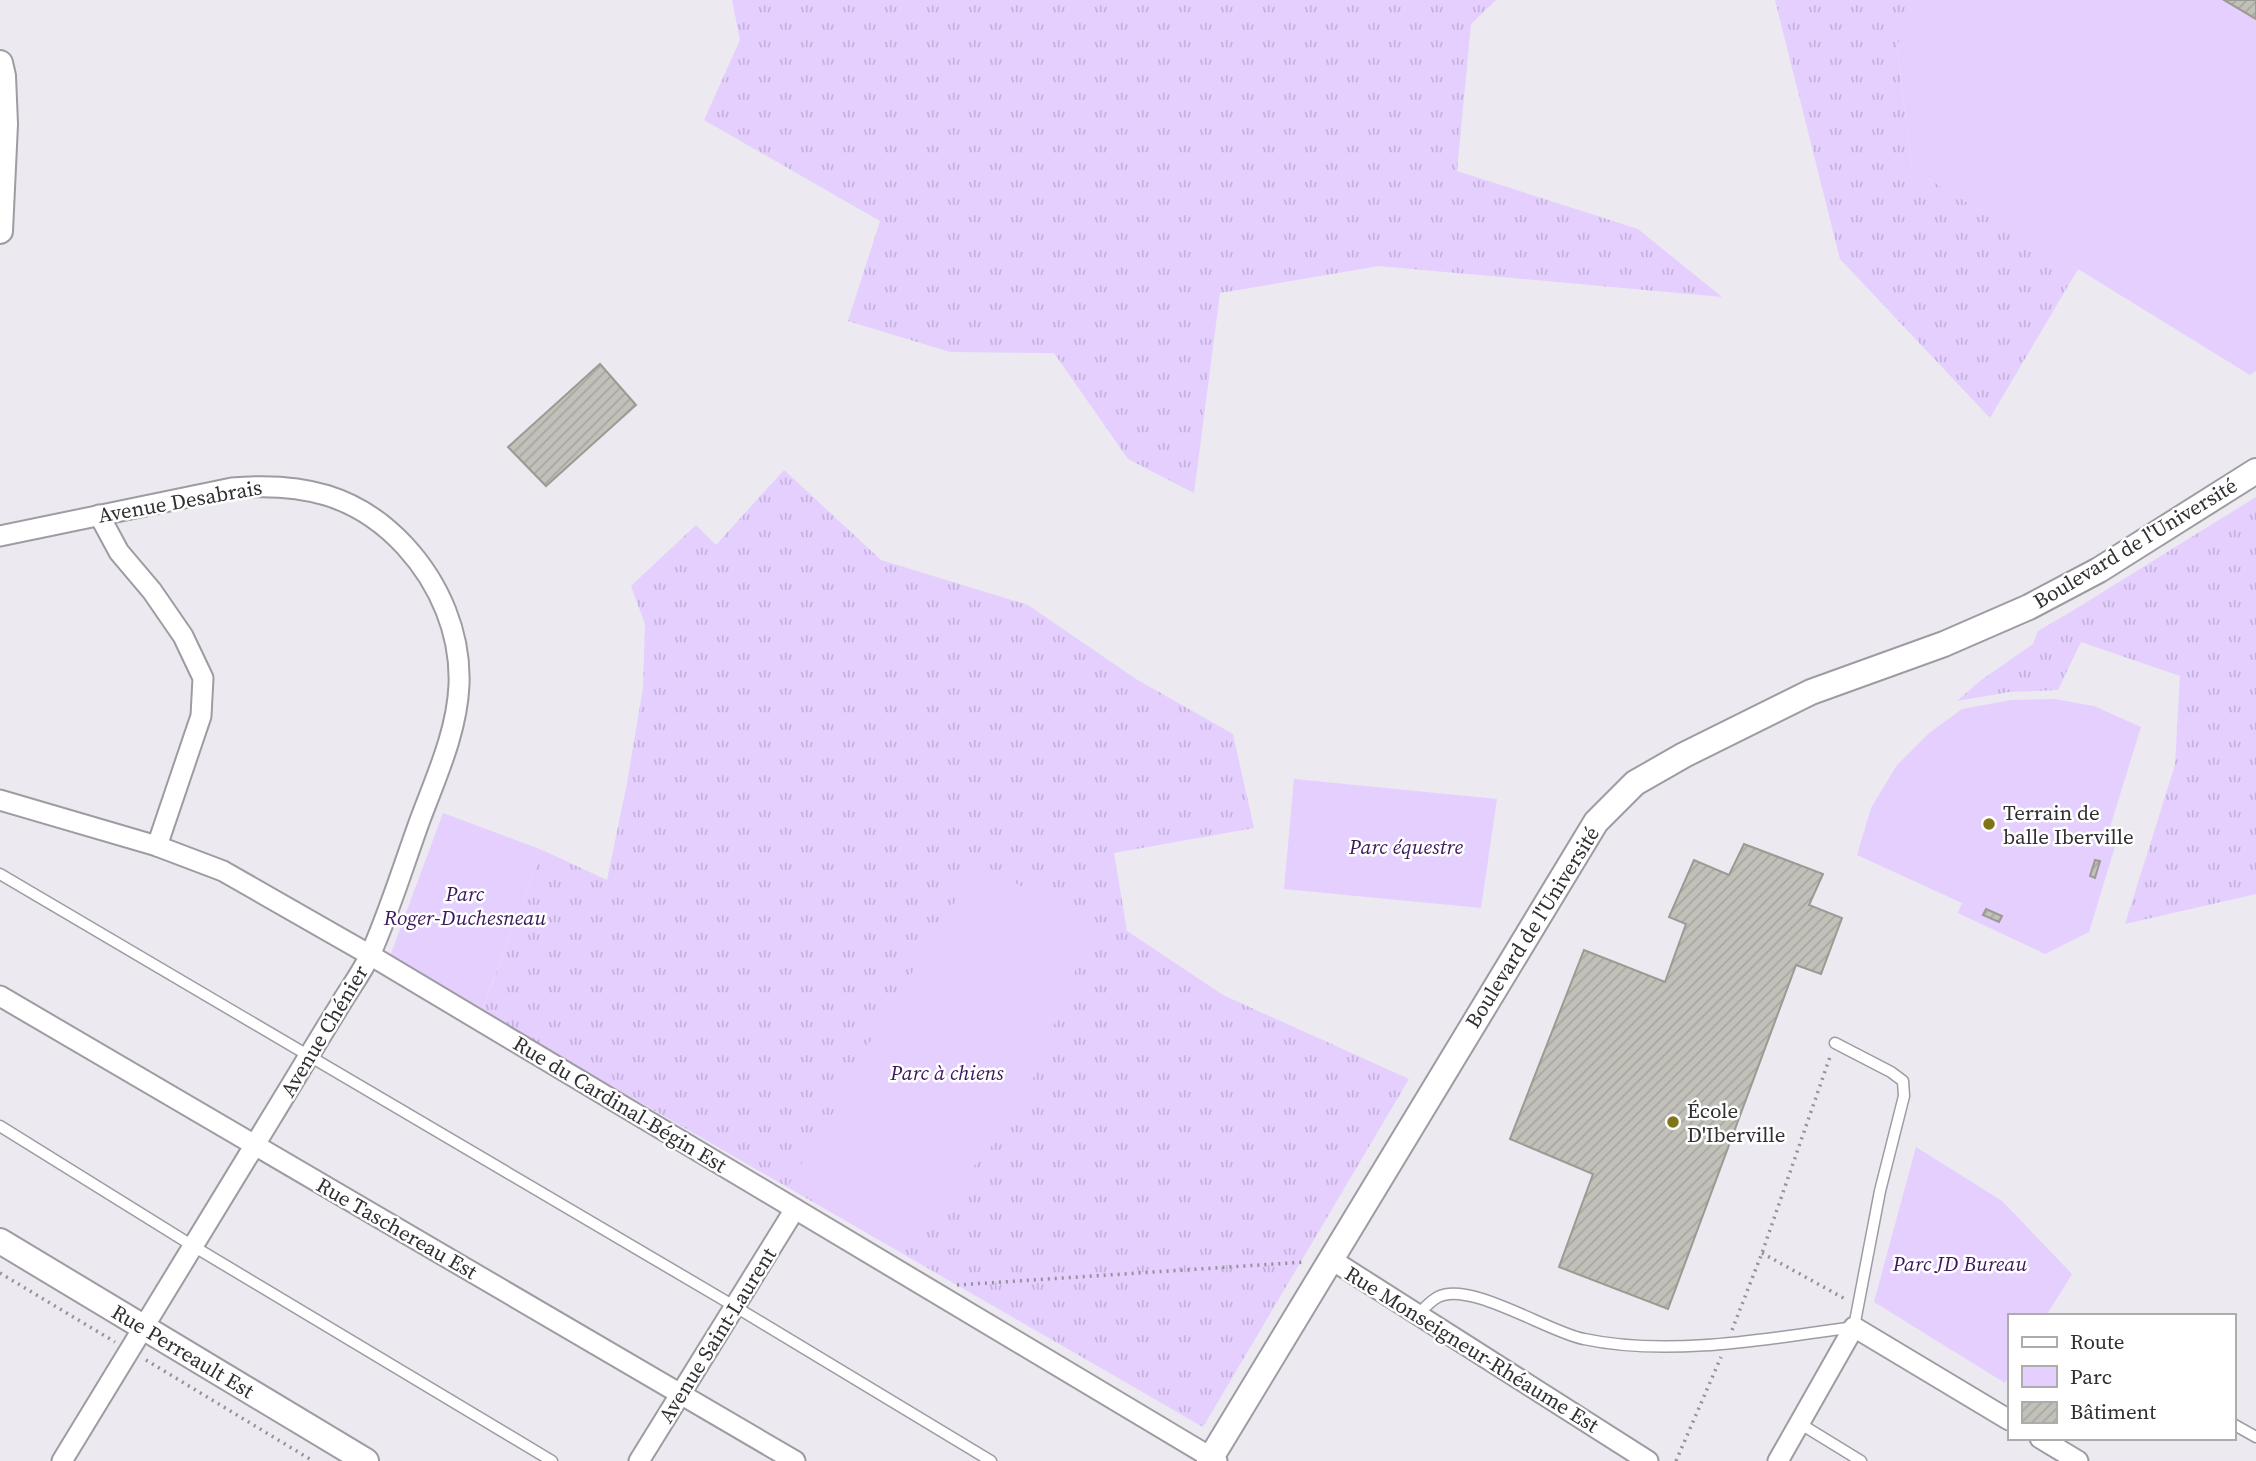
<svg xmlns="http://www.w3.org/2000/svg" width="2256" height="1461" font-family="'Source Serif 4',serif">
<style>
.grass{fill:url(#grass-tufts)}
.green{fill:#e4cfff}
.building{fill:url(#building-hatch);stroke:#9b9a93;stroke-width:2}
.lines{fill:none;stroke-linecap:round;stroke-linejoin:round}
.service-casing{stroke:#9e9ba2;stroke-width:13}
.minor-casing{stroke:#9e9ba2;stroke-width:23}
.tertiary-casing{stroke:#9e9ba2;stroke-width:28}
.path{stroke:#949296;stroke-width:3.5;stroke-dasharray:2 5;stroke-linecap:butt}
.service{stroke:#fff;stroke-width:10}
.minor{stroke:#fff;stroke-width:19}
.tertiary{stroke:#fff;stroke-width:24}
.poi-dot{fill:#817416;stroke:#fff;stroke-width:2.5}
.labels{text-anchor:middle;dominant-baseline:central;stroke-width:5;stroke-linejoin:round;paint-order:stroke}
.street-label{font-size:21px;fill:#302f31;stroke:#fff}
.poi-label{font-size:21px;fill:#302f31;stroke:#fff;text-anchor:start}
.park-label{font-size:21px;font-style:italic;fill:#3c175b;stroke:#fff}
</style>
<defs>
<pattern id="grass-tufts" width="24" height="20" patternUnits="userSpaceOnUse" patternTransform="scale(1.75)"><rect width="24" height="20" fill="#e4cfff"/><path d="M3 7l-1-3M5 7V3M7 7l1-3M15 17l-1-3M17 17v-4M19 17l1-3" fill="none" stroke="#c4b2db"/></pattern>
<pattern id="building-hatch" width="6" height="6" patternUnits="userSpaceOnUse" patternTransform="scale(1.75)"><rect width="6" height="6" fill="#c2c1b9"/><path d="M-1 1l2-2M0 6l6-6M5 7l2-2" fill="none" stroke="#a7a6a0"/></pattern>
</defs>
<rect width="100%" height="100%" fill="#ece9f0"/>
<g class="grass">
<polygon points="732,0 1496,0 1471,24 1457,171 1638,229 1722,297 1379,266 1220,293 1194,493 1128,459 1054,353 950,352 848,321 880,221 704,120 740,40"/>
<polygon points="1775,0 1915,0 1897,47 1912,169 2078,269 1990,418 1840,259"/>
<polygon points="784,470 881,560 1028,605 1136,679 1233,734 1254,828 1114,853 1127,931 1223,995 1409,1079 1203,1427 482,1011 542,850 607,880 627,783 643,688 645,624 631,586 696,525 716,545"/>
<polygon points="2256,497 2256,894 2125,924 2175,765 2180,676 2081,642 2058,690 2009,692 1957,701 1980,681 2033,644 2038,631 2069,613"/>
</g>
<g class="green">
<polygon points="1915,0 2224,0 2256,19 2256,371 2250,375 2078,269 1912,169 1897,46"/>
<polygon points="2054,699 2094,706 2141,727 2106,840 2116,843 2089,932 2045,954 1958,913 1962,903 1857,855 1871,808 1897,765 1928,734 1962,709 2011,700"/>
<polygon points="1294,779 1497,799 1481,908 1284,889"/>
<polygon points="443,813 542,850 482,1010 389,959"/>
<polygon points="979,862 1092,927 1019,1114 901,1250 788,1186 835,1109 859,1060"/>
<polygon points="1916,1147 2002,1201 2072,1274 2046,1316 2009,1316 2009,1376 2005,1383 1874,1302"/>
</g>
<g class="building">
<polygon points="2224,0 2256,0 2256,19"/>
<polygon points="600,364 636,405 546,486 508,447"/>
<polygon points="1744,844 1823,874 1809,905 1842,918 1821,974 1796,965 1668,1309 1559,1267 1593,1174 1510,1139 1584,950 1665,982 1686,924 1669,917 1694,860 1729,875"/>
<polygon points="2095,860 2100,861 2095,878 2090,876"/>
<polygon points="1986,909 2002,916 1999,922 1983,915"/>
</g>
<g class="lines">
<g class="service-casing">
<g id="service">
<polyline points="0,874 734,1306 991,1461"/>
<polyline points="0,1126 193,1246 552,1461"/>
<path d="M1418,1314c6,-5 12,-13 20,-17 31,-17 112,36 146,42 85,18 184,0 270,-12l26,-136 24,-95 -1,-15 -12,-9 -56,-29"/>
<polyline points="1799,1423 1861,1461"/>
<polyline points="2233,1424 2256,1437"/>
</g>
</g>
<g class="minor-casing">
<g id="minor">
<polyline points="99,515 119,552 152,591 183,636 203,678 201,716 157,846"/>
<path d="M0,536l232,-48c69,-6 125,6 173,58 35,38 56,88 54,139 -2,47 -23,92 -39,135 -16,44 -30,90 -49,133 -8,18 -21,35 -31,52 -23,37 -45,74 -67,110 -70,116 -141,231 -211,346"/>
<polyline points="0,800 157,846 223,871 370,955 1217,1461"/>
<polyline points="0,996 795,1461"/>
<polyline points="1332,1260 1648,1461"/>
<polyline points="2040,1438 2078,1461"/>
<polyline points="639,1461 795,1209"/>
<polyline points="1778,1461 1854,1327 2009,1420"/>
</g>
</g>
<g class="tertiary-casing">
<g id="tertiary">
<polyline points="0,63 3,76 5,124 0,231"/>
<polyline points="0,1241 366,1461"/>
<polyline points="1209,1461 1596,822 1635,783 1684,755 1811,692 1944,644 2029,607 2099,570 2256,471"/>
</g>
</g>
<g class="path">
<polyline points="1762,1253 1847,1300"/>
<polyline points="0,1273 115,1342"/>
<polyline points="957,1285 1305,1262"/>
<polyline points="1732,1330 1762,1253 1831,1054"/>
<polyline points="146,1360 313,1461"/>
<polyline points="1676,1461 1721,1357"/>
</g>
<use href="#service" class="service"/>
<use href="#minor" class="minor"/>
<use href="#tertiary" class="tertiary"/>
</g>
<g class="poi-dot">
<circle cx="1989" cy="824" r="7"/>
<circle cx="1673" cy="1122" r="7"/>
</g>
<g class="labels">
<g class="street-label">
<text transform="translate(180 501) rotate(-10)">Avenue Desabrais</text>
<text transform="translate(2135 543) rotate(-31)">Boulevard de l'Université</text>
<text transform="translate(1532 927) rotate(-58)">Boulevard de l'Université</text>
<text transform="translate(324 1031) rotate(-59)">Avenue Chénier</text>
<text transform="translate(620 1104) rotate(31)">Rue du Cardinal-Bégin Est</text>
<text transform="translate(397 1228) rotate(30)">Rue Taschereau Est</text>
<text transform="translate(717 1335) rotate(-58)">Avenue Saint-Laurent</text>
<text transform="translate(1472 1349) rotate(32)">Rue Monseigneur-Rhéaume Est</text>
<text transform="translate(183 1351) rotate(31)">Rue Perreault Est</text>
</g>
<g class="poi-label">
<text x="2003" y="812">Terrain de<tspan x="2003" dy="24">balle Iberville</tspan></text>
<text x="1687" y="1110">École<tspan x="1687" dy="24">D'Iberville</tspan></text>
</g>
<g class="park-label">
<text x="1406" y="846">Parc équestre</text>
<text x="465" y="893">Parc<tspan x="465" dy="24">Roger-Duchesneau</tspan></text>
<text x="947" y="1072">Parc à chiens</text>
<text x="1960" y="1263">Parc JD Bureau</text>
</g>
</g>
<rect x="2008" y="1314" width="228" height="126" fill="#ffffff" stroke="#acacad" stroke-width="2"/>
<rect x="2022" y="1337" width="35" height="10" fill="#ffffff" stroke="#acacad" stroke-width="2"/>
<text x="2070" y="1349" font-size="21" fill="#302f31">Route</text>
<rect x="2022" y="1366" width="35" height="21" fill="#e4cfff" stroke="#acacad" stroke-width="2"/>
<text x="2070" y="1384" font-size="21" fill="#302f31">Parc</text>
<rect x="2022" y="1402" width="35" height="21" fill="url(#building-hatch)" stroke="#acacad" stroke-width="2"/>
<text x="2070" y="1419" font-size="21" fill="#302f31">Bâtiment</text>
</svg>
